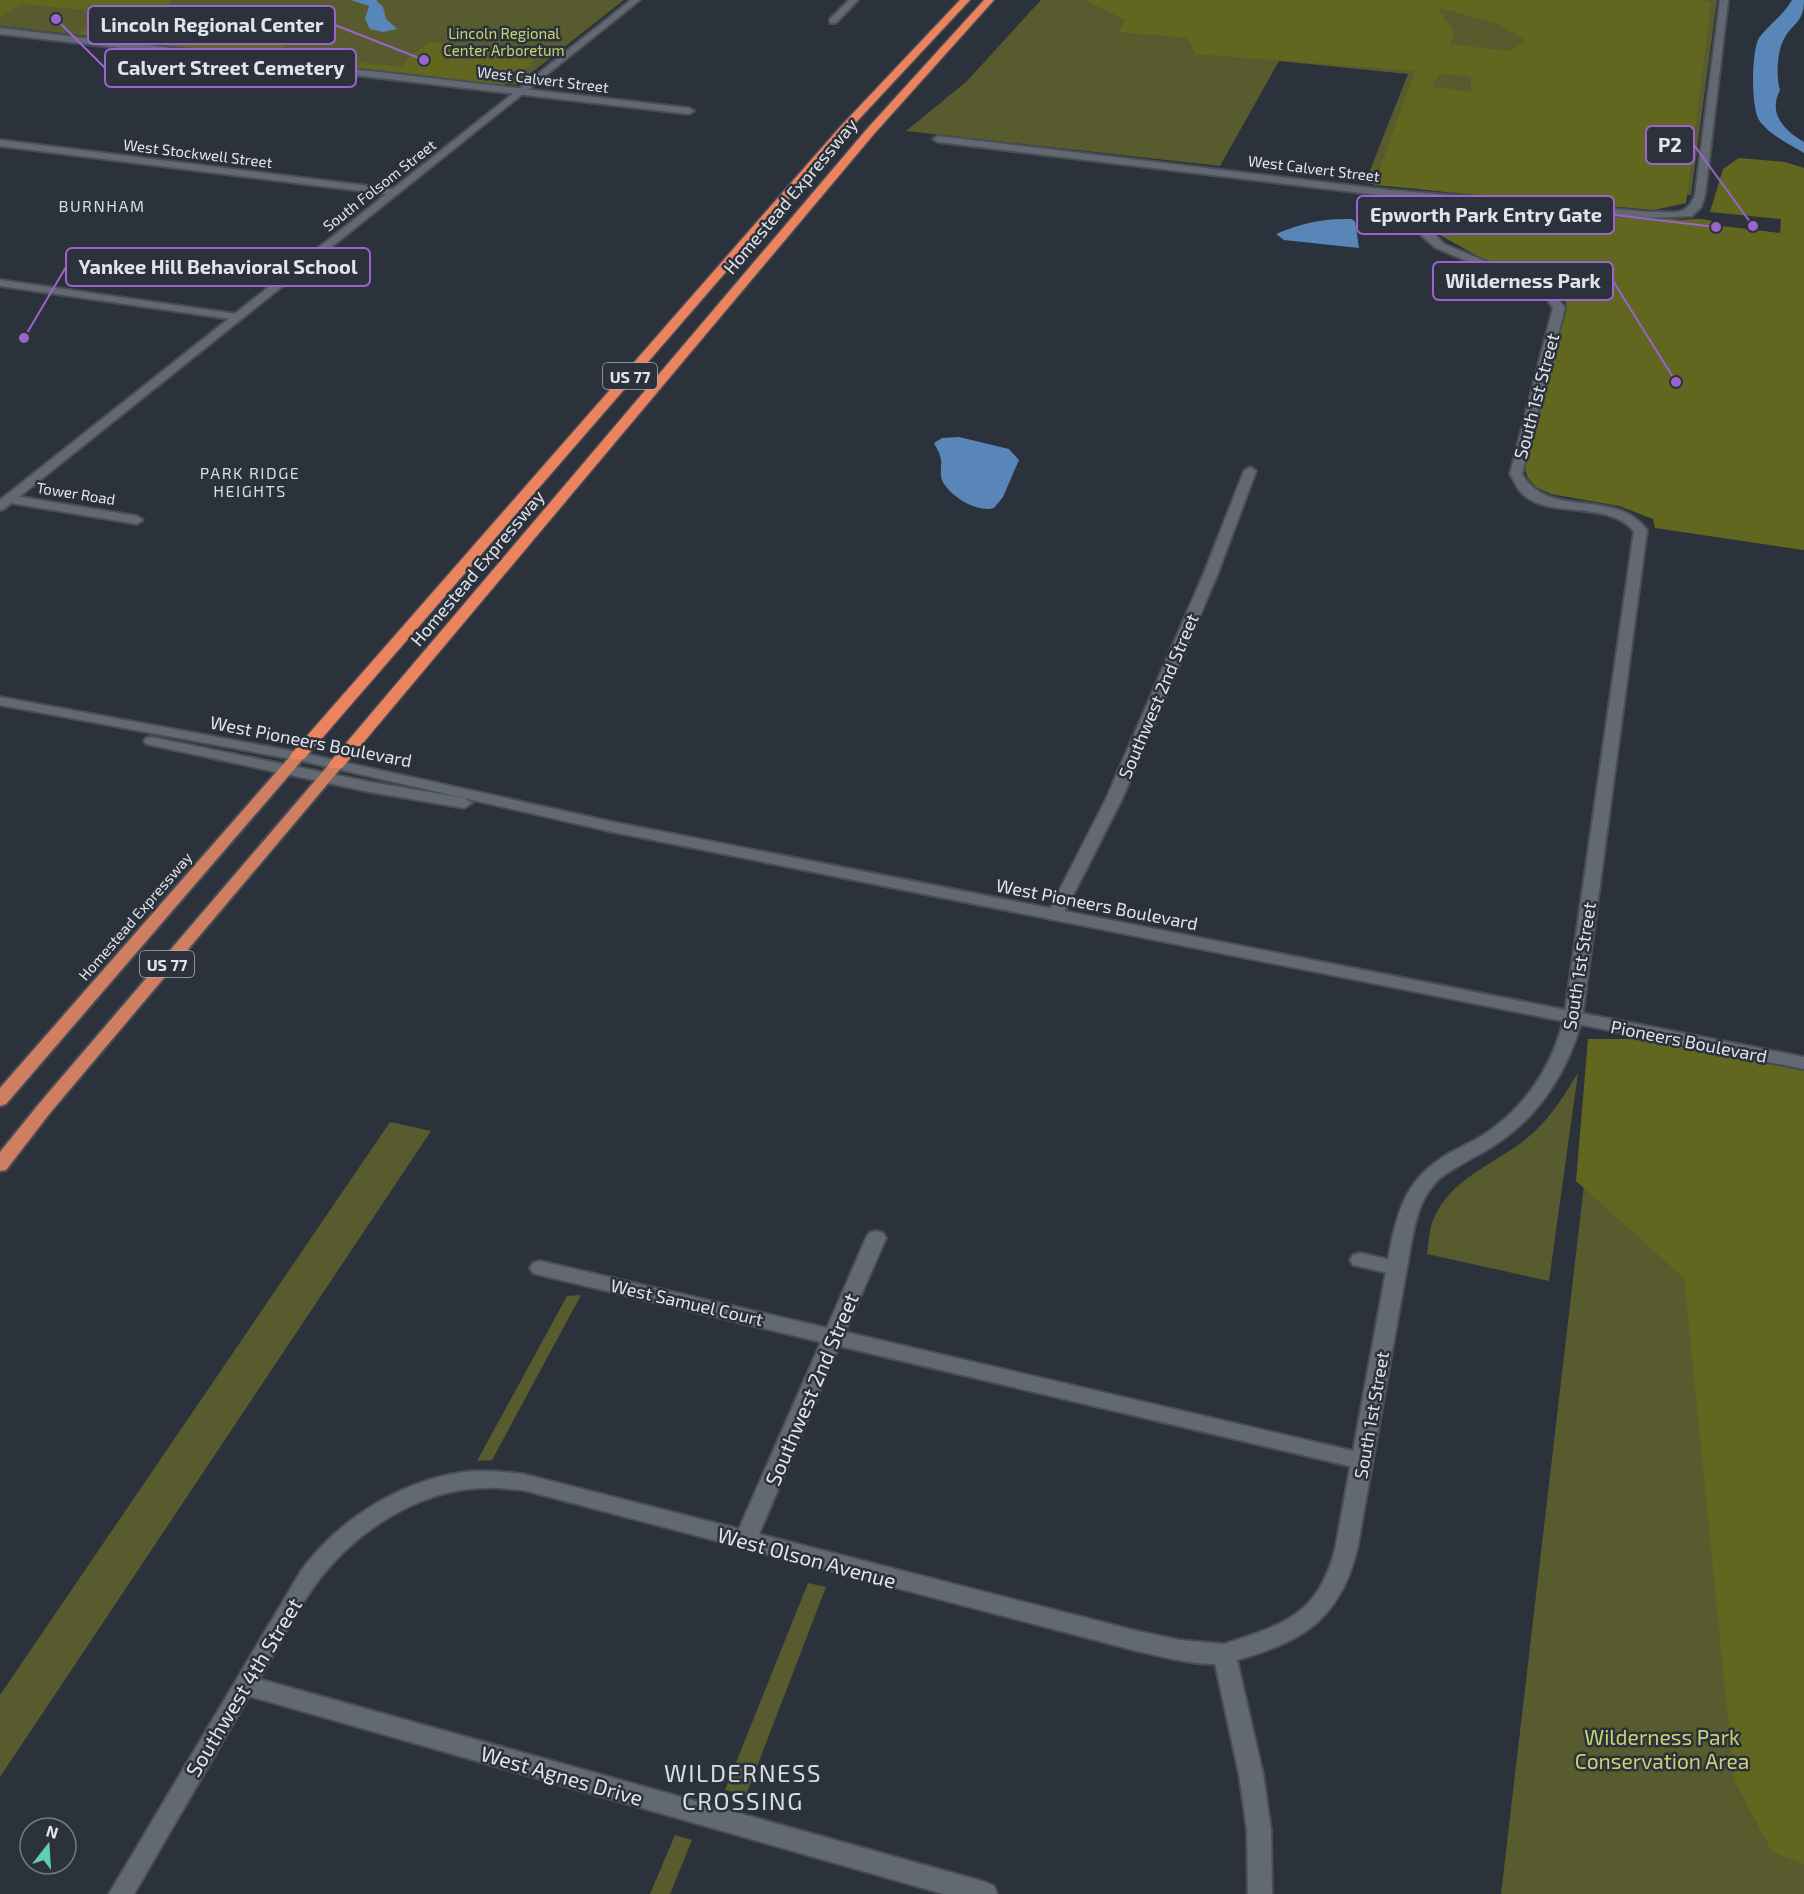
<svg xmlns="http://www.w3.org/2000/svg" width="1804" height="1894" font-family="'Exo 2',sans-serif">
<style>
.green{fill:#575b2e}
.forest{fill:#626720;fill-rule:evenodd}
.water{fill:#5886b9}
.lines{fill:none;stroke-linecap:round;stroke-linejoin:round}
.minor-casing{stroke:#494e56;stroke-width:4}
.tertiary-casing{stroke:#494e56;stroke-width:4}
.secondary-casing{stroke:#494e56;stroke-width:4}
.trunk-casing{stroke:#494e56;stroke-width:4}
.motorway-casing{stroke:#494e56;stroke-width:3}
.minor{fill:#626973;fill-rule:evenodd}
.tertiary{fill:#626973;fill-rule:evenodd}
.secondary{fill:#626973;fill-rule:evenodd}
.trunk{fill:#d07e62;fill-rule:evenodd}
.motorway{fill:#eb835e;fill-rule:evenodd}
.labels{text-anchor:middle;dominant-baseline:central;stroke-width:5;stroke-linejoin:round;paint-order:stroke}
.far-park-label{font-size:15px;fill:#cad371;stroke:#2c323b}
.far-street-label{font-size:15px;fill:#e1e5eb;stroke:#2c323b}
.far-neighbourhood-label{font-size:16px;letter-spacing:1.5px;fill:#d5dce9;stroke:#2c323b}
.shield{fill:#2c323b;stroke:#abafb6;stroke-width:1.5}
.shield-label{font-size:16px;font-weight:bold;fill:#e1e5eb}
.street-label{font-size:18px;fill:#e1e5eb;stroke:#2c323b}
.near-street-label{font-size:21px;fill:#e1e5eb;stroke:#2c323b}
.near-park-label{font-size:21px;fill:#cad371;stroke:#2c323b}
.near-neighbourhood-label{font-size:24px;letter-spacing:1.5px;fill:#d5dce9;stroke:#2c323b}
.leader{fill:none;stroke:#9a64cc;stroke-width:2}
.callout-dot{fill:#9a64cc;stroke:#2c323b;stroke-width:2}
.callout{fill:#2c323b;stroke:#9a64cc;stroke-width:2}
.callout-label{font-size:20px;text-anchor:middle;font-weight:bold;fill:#e1e5eb}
</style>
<rect width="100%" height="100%" fill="#2c323b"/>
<g class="green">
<polygon points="0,0 624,0 516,85 0,26"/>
<polygon points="1041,0 1717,0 1691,195 1514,200 1365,183 1408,74 1279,61 1220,166 906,131 966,82"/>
<polygon points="1601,1040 1804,1079 1804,1894 1501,1894"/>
<path d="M1578,1073l-29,208 -122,-27c2,-11 2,-26 7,-36 18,-43 68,-56 100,-86 19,-18 31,-38 44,-59z"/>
<polygon points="390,1122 431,1131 0,1777 0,1695"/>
<polygon points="581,1295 492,1460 477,1461 567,1296"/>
<polygon points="808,1583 826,1587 746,1795 725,1790"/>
<polygon points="675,1835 692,1840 670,1894 650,1894"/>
</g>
<g class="forest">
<path d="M0,0h172l-9,12 -25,16c26,3 124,27 140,6l17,4 1,4 -13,2 3,2 -16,6 129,15 6,-3 3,-7 23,-15 105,17 -8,4 4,4 -19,4 -1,3 3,2 -12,10 -346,-40 -79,-12 36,-21 -91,-9 -23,12z"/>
<path d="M1084,0h614l13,3 -25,200 -32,7 -280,-25 41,-114 -219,-17 -8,-16 -70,-6 8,-12zM1437,7l62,17 27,17 -18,10 -59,-7 6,-10zM1439,74l32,2v16l-39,-5z"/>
<path d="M1739,158l46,4 19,6v382l-149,-22 -2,-9 -34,-13 -68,-12 -15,-7 -8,-9 -5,-14 44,-155 -2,-10 -12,-8 -65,-29 -48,-27 -21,-28 15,-8 249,21c14,-2 27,-2 39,6l58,7 1,-14 -71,-7 13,-43z"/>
<polygon points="1588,1039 1642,1039 1804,1071 1804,1864 1772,1852 1734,1780 1684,1278 1576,1181"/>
</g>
<g class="water">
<polygon points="351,0 376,0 383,7 386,19 397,29 383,32 370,29 365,19 369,6"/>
<path d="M1792,0h12c0,24 -12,22 -21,41 -6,12 -7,37 -3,49 -12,23 3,40 24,52v11c-14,-9 -35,-18 -45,-33 -8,-13 -8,-68 0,-82 10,-14 25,-23 33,-38z"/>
<path d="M1351,219l4,2 4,27 -75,-8 -8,-6c25,-11 48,-16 75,-15z"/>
<path d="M959,437l50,12 10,11 -16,37 -9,11c-17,5 -45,-12 -52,-28 -3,-8 1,-16 -2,-24 -1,-5 -4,-8 -6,-13l8,-5z"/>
</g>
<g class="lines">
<g class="minor-casing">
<g id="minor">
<polygon points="849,0 858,0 836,23 830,23 830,19"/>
<path d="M1720,0h8l-23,195 -4,12 -9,9 -42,2 -251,-21 45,47 98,41 11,7 12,16 -43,166c28,47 92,12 125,56l-65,489 -3,4h-12l-3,-4 70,-488c-30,-33 -90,-10 -115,-41 -3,-5 -6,-11 -9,-16l43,-166 -8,-12 -11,-7 -98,-41 -11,-9 -38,-43 -449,-54 -5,-3 5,-3 452,54 260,22c21,-1 37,6 45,-17z"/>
<polygon points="0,28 689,108 694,111 689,114 0,34"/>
<polygon points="0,140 393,189 398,192 393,195 0,146"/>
<polygon points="1250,467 1256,471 1218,573 1122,799 1063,915 1061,919 1049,919 1047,915 1106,799 1204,573 1244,471"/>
<polygon points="9,495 137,516 143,520 137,524 5,502 3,499"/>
<path d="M876,1231l7,2 3,5 -41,94 517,121 7,2 3,6 -3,6 -7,2 -523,-123 -80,188 378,97 42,9 45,4 8,3 3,7 -3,7c-24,9 -70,-5 -95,-10l-614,-161c-14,-1 -28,-3 -41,-2 -62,2 -123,41 -161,89 -24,31 -42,68 -62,102l726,203 9,4 3,8h-53l-695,-198 -115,198h-25l192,-323c36,-50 97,-88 157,-98 22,-4 43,-1 65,1l216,55 82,-187 -281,-67 -7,-2 -3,-5 3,-5 7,-2 287,67 39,-90 3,-5z"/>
<polygon points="1360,1253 1404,1263 1407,1268 1404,1273 1397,1275 1353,1265 1350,1260 1353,1255"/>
</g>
</g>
<g class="tertiary-casing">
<g id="tertiary">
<polygon points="0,280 237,314 243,317 237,320 0,286"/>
<path d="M1573,1013l6,2 3,4c-13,49 -40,94 -83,123 -19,13 -40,22 -59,36 -20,19 -24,40 -29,66l-54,306c-18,70 -54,91 -120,110l26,114 8,56 1,64h-24l-1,-64 -8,-56 -26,-120 3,-7c62,-22 100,-26 119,-97l56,-306c9,-42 19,-67 57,-90 16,-9 34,-16 48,-28 36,-28 57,-64 68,-107l3,-4z"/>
</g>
</g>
<g class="secondary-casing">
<g id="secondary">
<polygon points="631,0 640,0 4,509 0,510 0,500"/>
<polygon points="0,697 298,752 613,822 1804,1057 1804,1069 613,832 298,760 0,705"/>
<polygon points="151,737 370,782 464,798 472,803 464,808 370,792 146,744 144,741 146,738"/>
</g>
</g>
<g class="trunk-casing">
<g id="trunk">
<polygon points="298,752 303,753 305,756 303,759 6,1104 0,1106 0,1088 293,753"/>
<polygon points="336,761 343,765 341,768 50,1113 6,1170 0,1171 0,1152 38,1105 331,762"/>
</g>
</g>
<g class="motorway-casing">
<g id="motorway">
<polygon points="960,0 970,0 848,131 304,759 292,759 290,756 292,753 840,127"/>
<polygon points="984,0 994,0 874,134 342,768 330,768 328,765 330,762 866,130"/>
</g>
</g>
<use href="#minor" class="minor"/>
<use href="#tertiary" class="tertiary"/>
<use href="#secondary" class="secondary"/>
<use href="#trunk" class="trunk"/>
<use href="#motorway" class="motorway"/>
</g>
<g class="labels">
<g class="far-park-label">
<text x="504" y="33">Lincoln Regional<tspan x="504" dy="17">Center Arboretum</tspan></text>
</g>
<g class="far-street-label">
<text transform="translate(543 79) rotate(7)">West Calvert Street</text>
<text transform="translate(198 153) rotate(7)">West Stockwell Street</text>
<text transform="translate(1314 168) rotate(7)">West Calvert Street</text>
<text transform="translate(379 185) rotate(-38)">South Folsom Street</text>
<text transform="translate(76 493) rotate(9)">Tower Road</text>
<text transform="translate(135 916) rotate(-49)">Homestead Expressway</text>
</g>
<g class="far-neighbourhood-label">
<text x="102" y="205">BURNHAM</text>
<text x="250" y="472">PARK RIDGE<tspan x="250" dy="18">HEIGHTS</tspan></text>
</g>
<g class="shield">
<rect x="603" y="363" width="54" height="26" rx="4.5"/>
<rect x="140" y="951" width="54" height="26" rx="4.5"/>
</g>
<g class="shield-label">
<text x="630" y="376">US 77</text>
<text x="167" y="964">US 77</text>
</g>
<g class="street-label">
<text transform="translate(790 196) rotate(-50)">Homestead Expressway</text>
<text transform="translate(1536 396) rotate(-75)">South 1st Street</text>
<text transform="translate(477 568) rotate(-50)">Homestead Expressway</text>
<text transform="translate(1158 696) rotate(-67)">Southwest 2nd Street</text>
<text transform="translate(311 741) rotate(11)">West Pioneers Boulevard</text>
<text transform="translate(1097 904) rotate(11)">West Pioneers Boulevard</text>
<text transform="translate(1579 966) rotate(-81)">South 1st Street</text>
<text transform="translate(1689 1041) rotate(11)">Pioneers Boulevard</text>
<text transform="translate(687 1302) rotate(13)">West Samuel Court</text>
<text transform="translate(1371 1415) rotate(-80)">South 1st Street</text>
</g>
<g class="near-street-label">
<text transform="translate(811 1389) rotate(-67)">Southwest 2nd Street</text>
<text transform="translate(807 1557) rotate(15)">West Olson Avenue</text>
<text transform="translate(243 1687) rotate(-59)">Southwest 4th Street</text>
<text transform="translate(562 1775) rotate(16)">West Agnes Drive</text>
</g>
<g class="near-park-label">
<text x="1662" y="1736">Wilderness Park<tspan x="1662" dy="24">Conservation Area</tspan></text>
</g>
<g class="near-neighbourhood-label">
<text x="743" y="1772">WILDERNESS<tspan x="743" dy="28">CROSSING</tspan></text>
</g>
</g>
<path class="leader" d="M424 60L335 25M56 19L105 68M1753 226L1694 145M1716 227L1614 215M24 338L66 267M1676 382L1613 281"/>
<g class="callout-dot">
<circle cx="424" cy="60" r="6"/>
<circle cx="56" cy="19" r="6"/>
<circle cx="1753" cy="226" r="6"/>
<circle cx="1716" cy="227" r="6"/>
<circle cx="24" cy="338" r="6"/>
<circle cx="1676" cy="382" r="6"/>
</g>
<g class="callout">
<rect x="88" y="6" width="247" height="38" rx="6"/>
<rect x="105" y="49" width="251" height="38" rx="6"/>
<rect x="1646" y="126" width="48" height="38" rx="6"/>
<rect x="1357" y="196" width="257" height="38" rx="6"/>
<rect x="66" y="248" width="304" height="38" rx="6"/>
<rect x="1433" y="262" width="180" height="38" rx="6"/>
</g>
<g class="callout-label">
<text x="212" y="32">Lincoln Regional Center</text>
<text x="231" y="75">Calvert Street Cemetery</text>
<text x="1670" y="152">P2</text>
<text x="1486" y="222">Epworth Park Entry Gate</text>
<text x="218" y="274">Yankee Hill Behavioral School</text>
<text x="1523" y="288">Wilderness Park</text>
</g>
<g transform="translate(48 1846) rotate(17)"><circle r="28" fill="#2c323b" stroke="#747a81" stroke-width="1.5"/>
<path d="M0-4.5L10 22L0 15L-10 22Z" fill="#5eceb7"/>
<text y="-9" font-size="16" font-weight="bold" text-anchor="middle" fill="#e1e5eb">N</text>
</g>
</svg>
